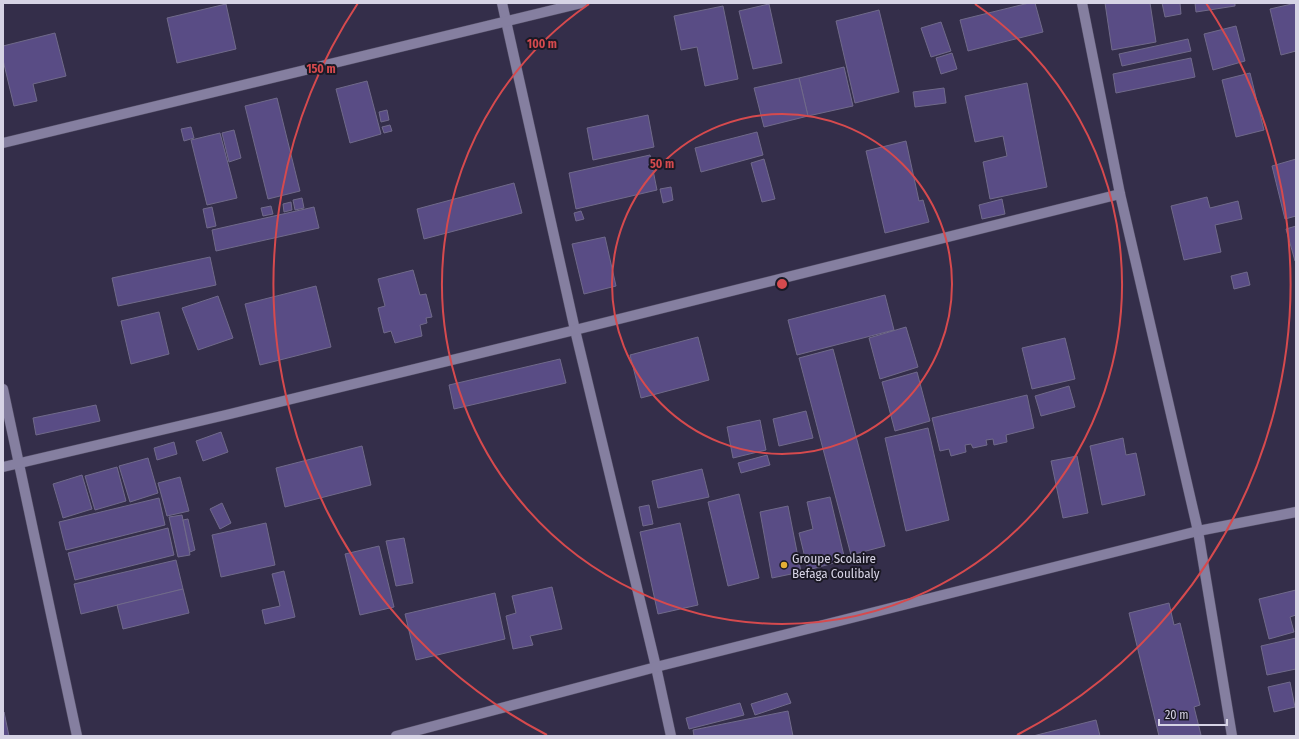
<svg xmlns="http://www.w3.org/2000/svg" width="1299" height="739" font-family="'Fira Sans Condensed',sans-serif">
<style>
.building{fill:#594c85;stroke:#706a8a}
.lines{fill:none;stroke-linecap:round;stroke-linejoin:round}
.street-casing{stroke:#504b62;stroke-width:11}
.street{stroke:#857fa0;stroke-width:10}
.ring{fill:none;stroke:#d64a4e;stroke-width:2}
.poi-dot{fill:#e4ae35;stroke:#1b1925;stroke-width:1.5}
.labels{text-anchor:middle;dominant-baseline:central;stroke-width:4;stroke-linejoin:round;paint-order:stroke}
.poi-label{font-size:13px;fill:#d6d3e5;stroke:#1b1925;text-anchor:start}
.centre{fill:#d64a4e;stroke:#1b1925;stroke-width:2}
.ring-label{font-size:12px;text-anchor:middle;font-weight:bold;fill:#d64a4e;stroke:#1b1925;stroke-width:4;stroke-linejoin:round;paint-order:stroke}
</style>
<rect width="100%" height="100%" fill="#342e4a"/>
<g class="building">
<polygon points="1029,3 1035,3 1043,32 968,51 960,20"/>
<polygon points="1105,3 1150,3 1156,42 1112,50"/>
<polygon points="1162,3 1180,3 1181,14 1165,17"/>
<polygon points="1195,3 1235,3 1235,6 1196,12"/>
<polygon points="1296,3 1296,51 1281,55 1270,9"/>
<polygon points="226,4 236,49 177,63 167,18"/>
<polygon points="769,4 782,63 753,69 739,11"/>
<polygon points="723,6 738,79 705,86 697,47 681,50 674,16"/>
<polygon points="879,10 899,92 855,103 836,21"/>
<polygon points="941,22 951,51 931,57 921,28"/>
<polygon points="1236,26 1245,61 1213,70 1204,34"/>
<polygon points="55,33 66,76 33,84 37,101 14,106 3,60 3,46"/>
<polygon points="1188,39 1191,51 1122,66 1119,54"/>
<polygon points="952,53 957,69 941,74 936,58"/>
<polygon points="1191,58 1195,77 1116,93 1113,74"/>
<polygon points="844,67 853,106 808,116 799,78"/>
<polygon points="1250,73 1264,130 1236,137 1222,80"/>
<polygon points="799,78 808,116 764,127 754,88"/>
<polygon points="367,81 381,134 350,143 336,89"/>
<polygon points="1027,83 1047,187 990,199 983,162 1007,156 1003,136 975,142 965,96"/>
<polygon points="944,88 946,103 915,107 913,92"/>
<polygon points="277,98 300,191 268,199 245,106"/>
<polygon points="387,110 389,120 381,122 379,112"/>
<polygon points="648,115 654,147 593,160 587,128"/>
<polygon points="390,125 392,131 384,133 382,127"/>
<polygon points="191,127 194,138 184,141 181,129"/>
<polygon points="234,130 241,158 229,162 222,133"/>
<polygon points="757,132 763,155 701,172 695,148"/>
<polygon points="220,133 237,198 207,205 191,140"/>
<polygon points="906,141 919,201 923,200 929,222 885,233 866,151"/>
<polygon points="650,155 657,190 576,209 569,173"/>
<polygon points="764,159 775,199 762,202 751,163"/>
<polygon points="1296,159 1296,216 1285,219 1272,166"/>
<polygon points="514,183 522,213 424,239 417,209"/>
<polygon points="671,187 673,200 663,203 660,189"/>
<polygon points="1207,197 1210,208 1238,201 1242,219 1215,225 1221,252 1184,260 1171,206"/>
<polygon points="302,198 304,208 295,210 293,200"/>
<polygon points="1002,199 1005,214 982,219 979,205"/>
<polygon points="291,202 292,210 284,212 283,204"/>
<polygon points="271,206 273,214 263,216 261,208"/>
<polygon points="212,207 216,226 207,228 203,209"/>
<polygon points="314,207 319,228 216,251 212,230"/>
<polygon points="581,211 584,219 576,221 574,213"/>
<polygon points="1296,226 1296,261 1295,261 1286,229"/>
<polygon points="605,237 616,286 584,294 572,244"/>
<polygon points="210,257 216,285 118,306 112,278"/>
<polygon points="413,270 420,295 426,294 432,317 426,318 427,323 420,325 422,336 395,343 391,331 384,333 378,308 385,306 378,279"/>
<polygon points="1247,272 1250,285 1234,289 1231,276"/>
<polygon points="316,286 331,347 260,365 245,304"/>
<polygon points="885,295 894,330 797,355 788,320"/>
<polygon points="218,296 233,338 198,350 182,308"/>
<polygon points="159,312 169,354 131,364 121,321"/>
<polygon points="906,327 918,367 880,379 869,338"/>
<polygon points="698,337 709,380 641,398 630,355"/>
<polygon points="1065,338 1075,379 1032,389 1022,348"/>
<polygon points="833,349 885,546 851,555 799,358"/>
<polygon points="560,359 566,383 454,409 449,385"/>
<polygon points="917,372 930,421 895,431 882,382"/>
<polygon points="1069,386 1075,407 1041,416 1035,396"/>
<polygon points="1027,395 1034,428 1006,435 1007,442 994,445 993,439 986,440 987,445 973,448 971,444 965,445 966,452 951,456 949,449 940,451 932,418"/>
<polygon points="96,405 100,421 36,435 33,418"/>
<polygon points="806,411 813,438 779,446 773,419"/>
<polygon points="760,420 766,450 733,458 727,427"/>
<polygon points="928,428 949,520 906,531 885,438"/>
<polygon points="221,432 228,452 203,461 196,441"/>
<polygon points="1123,438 1126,455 1136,453 1145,495 1102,505 1090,446"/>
<polygon points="174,442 177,454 157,460 154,448"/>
<polygon points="362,446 371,485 285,507 276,468"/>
<polygon points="767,455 770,465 741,473 738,463"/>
<polygon points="1077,456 1088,513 1063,518 1051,461"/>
<polygon points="148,458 158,493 130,502 119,466"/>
<polygon points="117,467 126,501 95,510 85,476"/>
<polygon points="702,469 709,497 658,508 652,481"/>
<polygon points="82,475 92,509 63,518 53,484"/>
<polygon points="180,477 189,511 167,516 158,483"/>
<polygon points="739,494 759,578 728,586 708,502"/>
<polygon points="830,497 845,560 808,570 799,533 813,529 807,502"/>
<polygon points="159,498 165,525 66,550 59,522"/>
<polygon points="222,503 231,523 220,529 210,509"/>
<polygon points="649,505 653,524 643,526 639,507"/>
<polygon points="788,506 801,572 772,578 760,512"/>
<polygon points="182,515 190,555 178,557 169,517"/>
<polygon points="188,519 195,550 190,552 183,520"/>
<polygon points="266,523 275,565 221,577 212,535"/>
<polygon points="680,523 698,605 658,614 640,532"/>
<polygon points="168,528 174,555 75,580 68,553"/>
<polygon points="404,538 413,583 396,586 386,541"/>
<polygon points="379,546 394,607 360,615 345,554"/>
<polygon points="176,560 183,589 81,614 74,584"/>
<polygon points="284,571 295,617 265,624 262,610 280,606 272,574"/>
<polygon points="552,587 562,629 530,636 533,645 513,649 506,616 516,613 512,596"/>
<polygon points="183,589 189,613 123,629 117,605"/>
<polygon points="1296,590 1296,615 1290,617 1294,632 1269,639 1259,599"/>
<polygon points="495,593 505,639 416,660 405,614"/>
<polygon points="1169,603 1174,625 1180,623 1200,705 1194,707 1201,735 1198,736 1159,736 1129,613"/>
<polygon points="1296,638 1296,669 1267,675 1261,646"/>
<polygon points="1290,682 1295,707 1274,712 1268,687"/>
<polygon points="787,693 791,703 755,715 751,704"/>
<polygon points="740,703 744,715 689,729 686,718"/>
<polygon points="788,711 793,736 694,736 693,730"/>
<polygon points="4,712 9,736 3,736"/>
<polygon points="1096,720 1100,736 1033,736"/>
</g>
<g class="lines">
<g class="street-casing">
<g id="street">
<polyline points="502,3 575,330 656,667 671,736"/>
<polyline points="1082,3 1120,194 1198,531 1232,736"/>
<polyline points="3,143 582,3"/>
<polyline points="3,389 77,736"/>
<polyline points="3,467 230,414 575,330 1120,194"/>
<polyline points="396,736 656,667 1198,531 1296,512"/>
</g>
</g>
<use href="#street" class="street"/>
</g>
<g class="ring">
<circle cx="782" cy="284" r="170"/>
<path d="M975 4A340 340 0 1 1 589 4"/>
<path d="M547 735A509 509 0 0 1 358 3M1206 3A509 509 0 0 1 1017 735"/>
</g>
<circle class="poi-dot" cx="784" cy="565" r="4"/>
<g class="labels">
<g class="poi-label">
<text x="792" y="558">Groupe Scolaire<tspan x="792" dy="15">Befaga Coulibaly</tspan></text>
</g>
</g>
<circle cx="782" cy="284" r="6" class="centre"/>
<g class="ring-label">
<text x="542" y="48">100 m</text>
<text x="321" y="73">150 m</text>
<text x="662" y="168">50 m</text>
</g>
<rect width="1299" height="739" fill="none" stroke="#d6d3e5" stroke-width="8"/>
<path d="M1159 719v6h68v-6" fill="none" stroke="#d6d3e5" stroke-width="2"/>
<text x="1165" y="719" font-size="12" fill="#d6d3e5" stroke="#1b1925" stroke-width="3" paint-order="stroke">20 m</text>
</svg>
